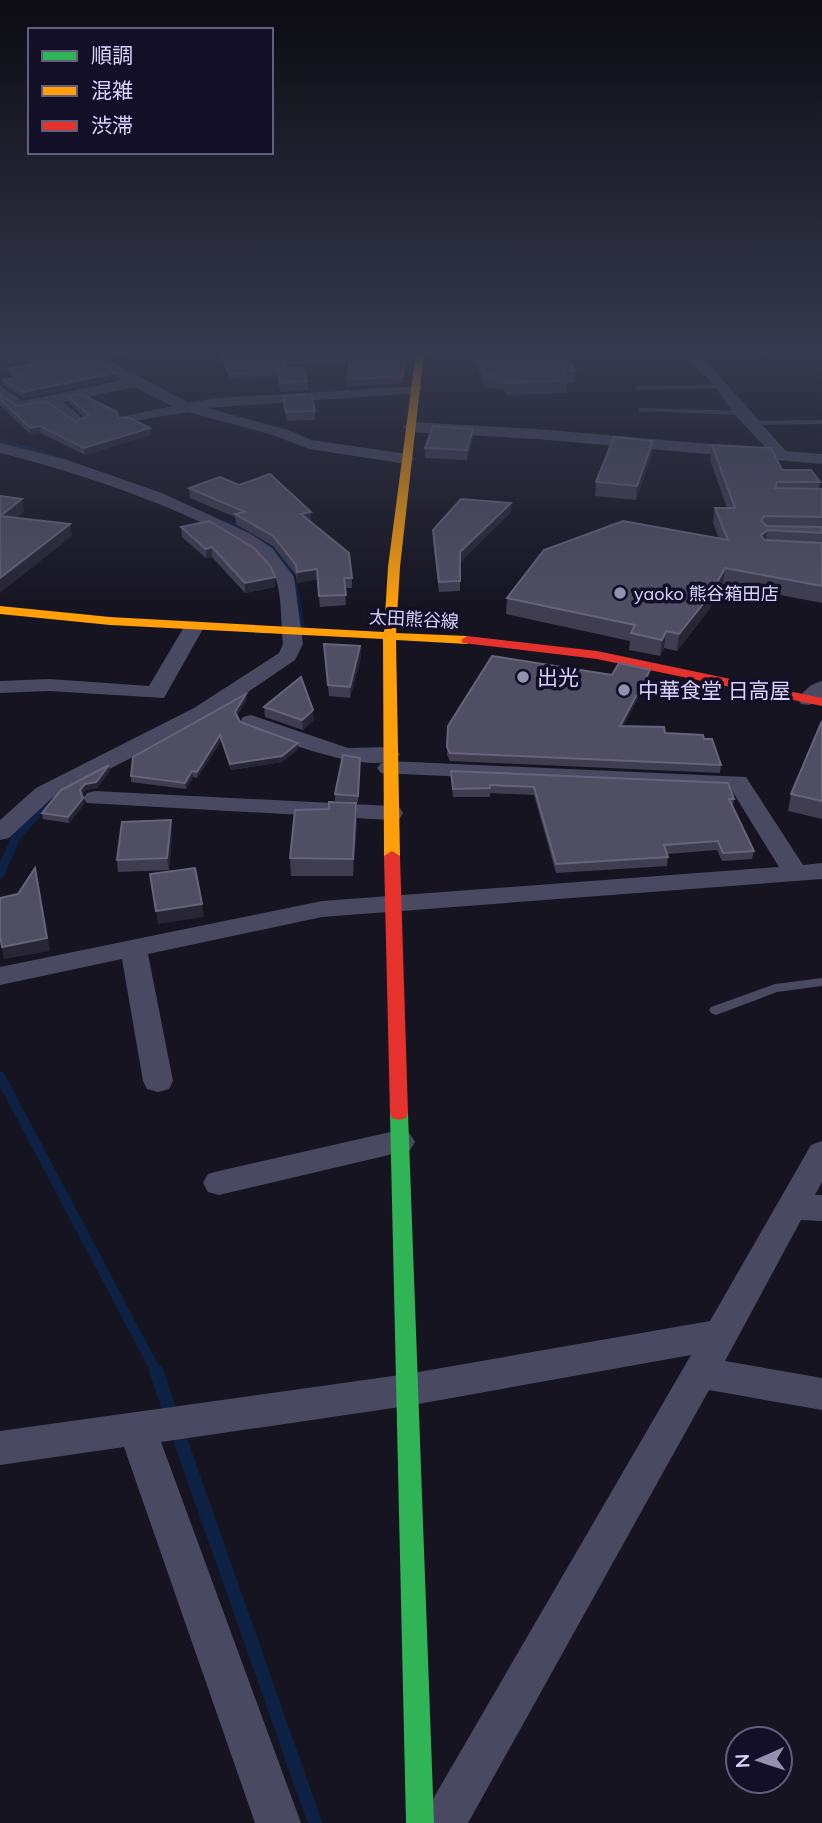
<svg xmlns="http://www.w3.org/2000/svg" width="822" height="1823" font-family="Mulish,'Noto Sans JP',sans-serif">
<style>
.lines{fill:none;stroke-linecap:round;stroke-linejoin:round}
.stream-far4{stroke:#0d2144;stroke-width:5}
.stream-far3{stroke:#0d2144;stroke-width:7}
.stream-far2{stroke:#0d2144;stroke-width:9}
.stream-far1{stroke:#0d2144;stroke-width:10}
.stream{stroke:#0d2144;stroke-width:14}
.lane{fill:#4a4962;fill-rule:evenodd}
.street{fill:#4a4962;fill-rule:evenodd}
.fast{fill:#30b455;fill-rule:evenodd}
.slow{fill:#ff9f0a;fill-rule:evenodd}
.jam{fill:#e5322d;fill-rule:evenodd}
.wall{fill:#403d50}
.shaded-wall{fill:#282635}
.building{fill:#504e63;stroke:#66637b;stroke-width:2}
.poi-dot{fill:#9591b1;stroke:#130f26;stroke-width:2.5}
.labels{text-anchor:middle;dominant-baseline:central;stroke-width:7;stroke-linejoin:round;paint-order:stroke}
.far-poi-label{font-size:18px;fill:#d9d4ff;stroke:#130f26;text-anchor:start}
.far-street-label{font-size:18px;fill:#d9d4ff;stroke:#130f26}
.poi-label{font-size:21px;fill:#d9d4ff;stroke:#130f26;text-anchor:start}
</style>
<rect width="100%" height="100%" fill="#161421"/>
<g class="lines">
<polyline class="stream-far4" points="0,441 60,459"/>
<path class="stream-far3" d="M226,523c60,27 70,45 75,110"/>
<polyline class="stream-far2" points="0,874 16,837 49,800"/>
<polyline class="stream-far1" points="0,1076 157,1373"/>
<polyline class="stream" points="156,1371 315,1823"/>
<g class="lane">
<polygon points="723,385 725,386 725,388 638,390 635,388 638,386"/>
<polygon points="641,408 741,411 745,413 741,415 639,411 639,409"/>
<polygon points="822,420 822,424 752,425 748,423 752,421"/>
<polygon points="822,978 822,986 777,992 716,1015 711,1013 709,1010 711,1007 775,984"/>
</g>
<g class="street">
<polygon points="105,352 131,352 108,360 189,403 215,398 421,386 423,389 416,393 207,408 285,429 312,440 407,454 415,459 407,464 309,449 273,435 188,412 121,423 121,417 172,406 134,387 63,402 87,422 79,427 48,405 20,411 0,397 0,386 23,401 123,380 93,363 63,368 48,360 55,356 65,359"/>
<polygon points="396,352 424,352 427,355 420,359 278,365 271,361 278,357"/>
<path d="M680,352h15c33,30 60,66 91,99l36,3v10l-285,-25 -126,-7 -8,-5 8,-5 126,7 230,20 -31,-33 -23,-32z"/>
<path d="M0,443l64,16 98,34 89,41 21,14 22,29 9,67 -8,16 -85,58 -158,80 -43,40 -9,2v-20l36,-32 158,-80 85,-55 4,-9c-2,-17 -1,-55 -9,-69 -28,-51 -214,-108 -274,-122z"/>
<polygon points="194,621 204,627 164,698 49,691 0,693 0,681 49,679 149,686 184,627"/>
<path d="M822,681v18l-13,6 -8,-1 -3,-5c6,-9 14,-16 24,-18z"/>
<path d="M251,715l97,33 41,-1 11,7c-19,28 -130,-18 -157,-27l-3,-5 3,-5z"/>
<polygon points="389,761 746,777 803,865 822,863 822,879 322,917 148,954 173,1081 169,1089 158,1092 147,1089 143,1081 122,959 0,985 0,967 322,901 779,867 731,789 381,773 377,768 381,763"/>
<polygon points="95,791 391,806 400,808 403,813 400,818 391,820 87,803 83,798 87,793"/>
<polygon points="399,1130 410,1134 415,1142 410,1150 219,1195 208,1192 203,1183 208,1174 219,1171"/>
<polygon points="822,1141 822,1182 815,1195 822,1195 822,1221 801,1220 725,1361 822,1378 822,1410 709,1390 468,1823 419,1823 691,1355 407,1406 161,1442 301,1823 255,1823 124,1447 0,1465 0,1431 407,1374 710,1321 811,1145"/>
</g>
<polygon class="fast" points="399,1106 406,1108 408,1113 434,1823 406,1823 390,1113 392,1108"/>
<polygon class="slow" points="416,352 424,352 400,567 396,633 467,636 473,640 467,644 396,640 400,856 392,861 384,856 383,639 110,625 0,614 0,606 110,617 384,632 388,567"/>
<g class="jam">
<polygon points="467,636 597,651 822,698 822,706 597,659 463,643 461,640"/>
<polygon points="392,851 400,856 408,1113 406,1118 399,1120 392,1118 390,1113 384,856"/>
</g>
</g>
<g class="wall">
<polygon points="15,352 78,352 79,354 65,356 54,354 49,358 63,365 115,373 116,379 24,398 4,386 3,380 14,377 10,375 9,369 30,364 15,355"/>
<polygon points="220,352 279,352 279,354 273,359 285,369 307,381 308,390 280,392 277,376 230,379"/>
<polygon points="470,352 565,352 575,370 574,382 567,383 567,393 506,395 503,389 485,388"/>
<polygon points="406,362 403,383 347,387 347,380"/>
<polygon points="283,396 315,411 315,420 287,421"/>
<polygon points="68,397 118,418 150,428 151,435 85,455 41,433 31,435 0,405 0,399 17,406 76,422 85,418 69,403"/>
<polygon points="473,438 467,460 425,458 425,448"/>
<polygon points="653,441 652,455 636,500 595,496 596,482"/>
<polygon points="712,445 820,482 819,489 822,489 822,603 723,584 708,611 677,651 664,648 660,656 629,650 630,641 506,614 507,598 719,539 713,523 715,508 727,508 710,460"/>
<polygon points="189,488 311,522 352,578 352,588 345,588 346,605 320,607 317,579 297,583 296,575 273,546 236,524 235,517 190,498"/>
<polygon points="511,503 510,513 460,562 460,591 439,592 433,540 433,530"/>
<polygon points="181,527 275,587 245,593 212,557 206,558 182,537"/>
<polygon points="324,644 360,646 361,657 350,698 329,696"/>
<polygon points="612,675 649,677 623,726 704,739 721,765 720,773 450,761 447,755 448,726"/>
<polygon points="247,699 237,715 240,722 298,743 298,749 282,762 231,770 221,741 197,778 193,777 186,789 131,782 131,776"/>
<polygon points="264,707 314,720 303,730 265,717"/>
<polygon points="822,721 822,819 788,811 791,794"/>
<polygon points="360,758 358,802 335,801 335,794"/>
<polygon points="110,771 97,788 86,790 82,795 84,804 69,823 43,819 42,813"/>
<polygon points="451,771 734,799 733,806 754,851 752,859 722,861 717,850 667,854 668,857 667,866 556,873 534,795 490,793 490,797 453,797"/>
<polygon points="356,803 357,821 353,876 291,876 290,858 329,809"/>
<polygon points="172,832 169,870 118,872 117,860"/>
</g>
<g class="shaded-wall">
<polygon points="49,352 53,352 54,354 46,361 45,355"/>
<polygon points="65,352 78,352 79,354 65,356"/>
<polygon points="276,352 279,352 279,354 269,362 268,357"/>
<polygon points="115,373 116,379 24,398 23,392"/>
<polygon points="40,426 41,433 31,435 30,428"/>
<polygon points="150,428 151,435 85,455 84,448"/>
<polygon points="473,429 473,438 467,460 467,450"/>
<polygon points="653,441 652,455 636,500 637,486"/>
<polygon points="22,499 24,512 3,528 0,516"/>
<polygon points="511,503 510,513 460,563 460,552"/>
<polygon points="311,512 311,522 301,514"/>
<polygon points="70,524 72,536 0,593 0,578"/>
<polygon points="768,530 765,545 761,535"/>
<polygon points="212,547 212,557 206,558 206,549"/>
<polygon points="725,568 723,584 708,611 677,651 679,634"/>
<polygon points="317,569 317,579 297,583 297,572"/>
<polygon points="275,577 275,587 245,593 245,583"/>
<polygon points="666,631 664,648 660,656 662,640"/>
<polygon points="360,646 361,657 350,698 350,687"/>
<polygon points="650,670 649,677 619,735 620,726"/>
<polygon points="246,694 247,699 235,718 235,712"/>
<polygon points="313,710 314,720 303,730 302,720"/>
<polygon points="220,735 221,741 197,778 197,772"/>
<polygon points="298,743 298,749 282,762 231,770 230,764"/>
<polygon points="109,765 110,771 97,788 86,790 81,796 80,790 85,784"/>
<polygon points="192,771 193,777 186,789 185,783"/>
<polygon points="83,798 84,804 69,823 68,817"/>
<polygon points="356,803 357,821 353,876 353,859"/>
<polygon points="171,820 172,832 169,870 167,858"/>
<polygon points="38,880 50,951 4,959 2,947"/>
<polygon points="202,904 204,917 158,924 156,911"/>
</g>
<g class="building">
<polygon points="19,352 49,352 45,355 63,365 92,360 115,373 23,392 3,380 21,376 9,369 36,363"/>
<polygon points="221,352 276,352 268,357 283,363 285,369 277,369 277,371 229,374"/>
<polygon points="475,352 565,352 575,370 562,371 567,380 506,383 504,377 485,375"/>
<polygon points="406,355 403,376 347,380 350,357"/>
<polygon points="304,367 307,381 280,383 277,369"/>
<polygon points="0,394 17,406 46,401 76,422 89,415 68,397 81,394 117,412 118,418 128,417 150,428 84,448 40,426 30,428 0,399"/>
<polygon points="311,394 315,411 286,412 283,396"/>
<polygon points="433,426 473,429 467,450 425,448"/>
<polygon points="614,437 653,441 637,486 596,482"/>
<polygon points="712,445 771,448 782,470 811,470 820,482 777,482 775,488 822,489 822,517 764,516 761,521 767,526 822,527 822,533 768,530 761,535 764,540 822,543 822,586 725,568 711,594 679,634 666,631 662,640 631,633 635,625 507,598 544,550 623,521 728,540 715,508 735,508"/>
<polygon points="270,474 311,512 301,514 349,553 352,578 344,578 346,595 319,596 317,569 297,572 296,565 273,536 235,514 245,512 189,488 220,477 239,485"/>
<polygon points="0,496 22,499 0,516 70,524 0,578"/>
<polygon points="461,499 511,503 460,552 460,581 439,582 433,530"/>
<polygon points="209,521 254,548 271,567 275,577 245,583 212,547 206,549 181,527"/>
<polygon points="324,644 360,646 350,687 328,685"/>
<polygon points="492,656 612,675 619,663 650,670 620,726 664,727 665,733 703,735 704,739 712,739 721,765 450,753 447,747 448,726"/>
<polygon points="301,677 313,710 302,720 264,707"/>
<polygon points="246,694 235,712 240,722 298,743 282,756 230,764 220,735 197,772 192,771 185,783 131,776 133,757"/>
<polygon points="822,721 822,801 791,794"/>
<polygon points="343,755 360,758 358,796 335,794"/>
<polygon points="109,765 96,782 85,784 80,790 83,798 68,817 42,813 61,790"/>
<polygon points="451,771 728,783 734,799 729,799 754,851 723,853 718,841 664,845 668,857 556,864 534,787 490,785 490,788 453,789"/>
<polygon points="329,802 356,803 353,859 290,858 295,810 329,809"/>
<polygon points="171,820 167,858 117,860 122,822"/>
<polygon points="35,868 47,938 2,947 0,936 0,898 18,894"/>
<polygon points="195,868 202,904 156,911 150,874"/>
</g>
<linearGradient id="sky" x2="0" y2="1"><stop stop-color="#0c0b12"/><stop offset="0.58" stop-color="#363a4e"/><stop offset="1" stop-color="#363a4e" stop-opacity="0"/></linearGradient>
<rect width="822" height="607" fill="url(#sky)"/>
<g class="poi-dot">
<circle cx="620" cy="593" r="7"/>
<circle cx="523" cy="677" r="7"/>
<circle cx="624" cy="690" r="7"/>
</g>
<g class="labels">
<g class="far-poi-label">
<text x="634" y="593">yaoko 熊谷箱田店</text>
</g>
<g class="far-street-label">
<text transform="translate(414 619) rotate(3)">太田熊谷線</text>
</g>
<g class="poi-label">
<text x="537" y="677">出光</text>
<text x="638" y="690">中華食堂 日高屋</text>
</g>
</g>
<rect x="28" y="28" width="245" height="126" fill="#130f26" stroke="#625e7d" stroke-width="2"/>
<rect x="42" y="51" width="35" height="10" fill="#30b455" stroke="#625e7d" stroke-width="2"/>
<text x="91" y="63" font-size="21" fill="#d9d4ff">順調</text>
<rect x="42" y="86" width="35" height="10" fill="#ff9f0a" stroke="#625e7d" stroke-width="2"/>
<text x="91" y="98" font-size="21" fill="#d9d4ff">混雑</text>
<rect x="42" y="121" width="35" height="10" fill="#e5322d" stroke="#625e7d" stroke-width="2"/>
<text x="91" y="133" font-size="21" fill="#d9d4ff">渋滞</text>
<g transform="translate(759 1760) rotate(267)"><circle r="33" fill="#130f26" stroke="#625e7d" stroke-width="2"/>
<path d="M0-5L12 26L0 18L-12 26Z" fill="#9591b1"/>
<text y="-10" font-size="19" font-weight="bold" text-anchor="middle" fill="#d9d4ff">N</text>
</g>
</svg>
